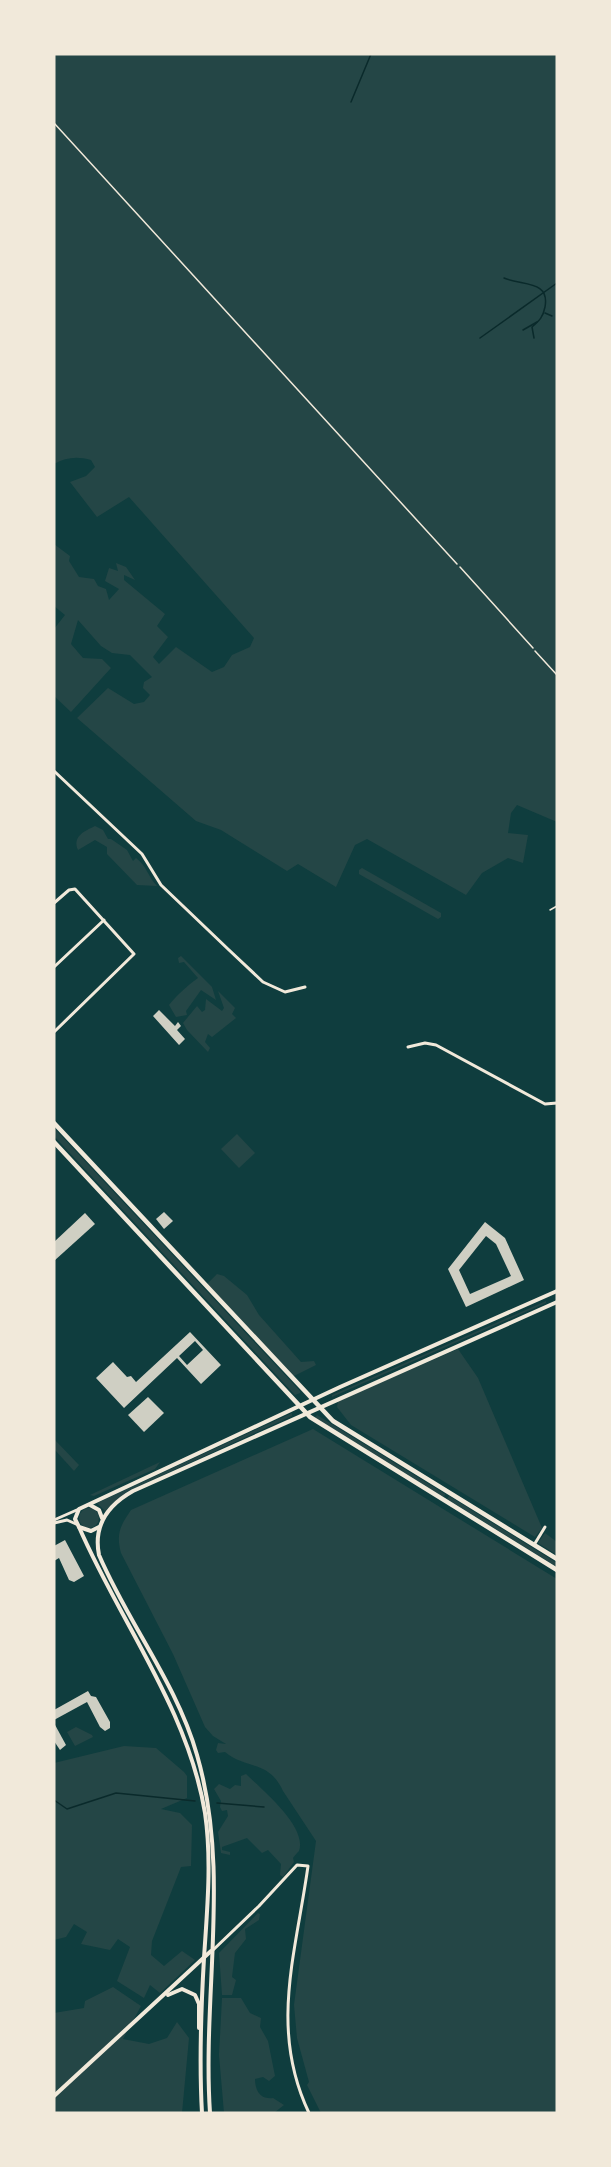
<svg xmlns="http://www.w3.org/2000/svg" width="611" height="2167" font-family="Roboto,sans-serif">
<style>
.green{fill:#244646}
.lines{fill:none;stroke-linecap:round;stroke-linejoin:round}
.stream{stroke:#0a2a2b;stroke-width:1.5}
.building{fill:#cfcfc3;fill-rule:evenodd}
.path{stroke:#f1e9da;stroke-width:1.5}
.service{stroke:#f1e9da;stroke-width:1.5}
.minor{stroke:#f1e9da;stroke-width:3}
.secondary{stroke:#f1e9da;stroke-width:4}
.primary{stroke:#f1e9da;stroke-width:4.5}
</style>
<rect width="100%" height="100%" fill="#0f3d3e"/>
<g class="green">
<path d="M54,54h503v768l-40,-17 -6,8 -3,20 20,2 -5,28 -15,-5 -26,15 -16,22 -99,-56 -12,6 -19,42 -38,-23 -11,7 -66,-41 -25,-9 -119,-103 31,-30 26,16 10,-2 6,-7 -7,-7 1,-6 8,-5 -22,-22 -18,-2 -11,-7 -23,-26 -7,24 12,14 19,1 9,9 -40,44 -17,-16v-67l11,-14 -11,-9v-62l16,12 -1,5 10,16 15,2 4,7 8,3 3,11 10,-11 -14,-8 4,-13 9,3 -2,-8 10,4 9,13 -11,-5v5l41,34 -8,12 11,11 -15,20 6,7 17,-17 36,25 12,-5 8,-12 18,-8 4,-9 -125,-141 -32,20 -27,-35 16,-6 9,-9 -4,-7c-13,-4 -25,-3 -37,4z"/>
<path d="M95,826l8,4 5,9h3l16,11 6,11 3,-3c11,8 12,19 21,28l-20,-1 -30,-31v-7l-12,-7 -17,10c-6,-14 7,-19 17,-24z"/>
<polygon points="362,868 441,913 441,917 438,919 359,874 359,870"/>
<path d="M181,956l31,31 4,13 -15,-10 -15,21 1,4 -11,2 -7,-12c9,-11 18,-19 29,-27l-14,-16 -5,1 -1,-5z"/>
<polygon points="218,991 235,1008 232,1014 236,1018 212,1037 208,1034 205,1042 210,1048 208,1052 187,1030 183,1023 197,1006 202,1012 205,1010 206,999 222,1011 224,1008"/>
<polygon points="54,1128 300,1391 300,1393 295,1395 54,1136"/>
<polygon points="237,1134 255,1153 239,1168 221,1149"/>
<polygon points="217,1274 224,1276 247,1295 259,1315 301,1362 314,1361 316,1365 294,1376 207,1284"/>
<polygon points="546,1301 546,1303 332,1397 332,1395"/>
<polygon points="458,1349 478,1378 542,1528 535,1537 351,1425 337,1407 338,1401"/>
<polygon points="292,1413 292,1416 128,1491 105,1511 97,1503"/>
<polygon points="317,1415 445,1494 445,1495 443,1497 315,1418"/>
<path d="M313,1429l244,150v534h-236l-14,-28 2,-3 -12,-44 -3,-33 22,-164 -33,-50c-14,-31 -36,-21 -58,-39l-7,1 -2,-3 2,-7 8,1 -13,-8 -8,-9 -32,-73 -52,-101c-5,-19 -1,-27 10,-43z"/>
<polygon points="54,1439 79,1465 74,1471 55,1450"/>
<polygon points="160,1462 155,1469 94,1496 90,1495"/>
<polygon points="449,1496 557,1563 557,1567 447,1499"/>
<circle cx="89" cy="1518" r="10"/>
<polygon points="545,1533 557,1542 557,1555 538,1543"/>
<polygon points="76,1727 92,1735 93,1737 75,1746 67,1732"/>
<polygon points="124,1746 156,1748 184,1772 187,1776 187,1798 161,1809 180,1813 192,1825 191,1866 181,1867 152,1941 151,1955 164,1966 182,1951 195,1960 160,1993 150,1985 144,1998 117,1981 130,1947 118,1939 110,1950 81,1944 87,1932 74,1924 66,1937 54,1940 54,1763"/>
<path d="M246,1774c14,14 62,53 53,77 -2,2 -4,4 -6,7l1,4 -11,15 -3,-2 1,-11 -13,-14 -6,3 -15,-15 -25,9v3l8,2v3l-9,-2 -3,-21 10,-16 -1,-6 -5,1 -2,-4 1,-6 -7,-12 5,-5 11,5 5,-4 6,1v-10z"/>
<polygon points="258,1913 260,1914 259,1920 245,1929 246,1939 235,1953 232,1977 236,1980 232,1995 222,1995 219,1953"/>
<polygon points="113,1987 141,2006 123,2039 149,2044 167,2038 177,2022 189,2038 182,2113 54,2113 54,2013 84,2008 85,2001"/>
<path d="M222,1998h19l9,15 11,5 -1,9 8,14 7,35 -6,5 -6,-4 -8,2c0,11 5,21 18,19l11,7 -10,8h-50l-5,-58z"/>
</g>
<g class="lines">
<g class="stream">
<polyline points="351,102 371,54"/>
<path d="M504,278c18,8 46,2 41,29 -2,10 -5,13 -13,20l2,11"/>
<polyline points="545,313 552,316"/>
<polyline points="523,330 537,322"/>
<polyline points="480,338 557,283"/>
<polyline points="54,1800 67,1809 116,1793 195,1801"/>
<polyline points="217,1803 264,1807"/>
</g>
</g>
<g class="building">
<polygon points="159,1010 175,1026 178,1022 181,1026 177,1030 185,1039 179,1045 153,1016"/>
<polygon points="164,1212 173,1221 164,1229 156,1219"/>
<polygon points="85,1213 95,1224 54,1261 54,1242"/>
<path d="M485,1222l20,16 19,42 -58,27 -18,-38zM486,1236l10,8 15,32 -41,18 -11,-24z"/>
<path d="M190,1332l31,33 -20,19 -24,-26 -53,50 -28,-30 17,-16 14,15 4,-1 5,6zM195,1341l8,9 -16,15 -8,-9z"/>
<polygon points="148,1397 164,1413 144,1432 128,1415"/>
<polygon points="65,1540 84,1576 74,1582 69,1580 59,1558 54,1561 54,1546"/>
<polygon points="88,1691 91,1696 96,1697 110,1722 110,1728 105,1731 100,1727 87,1702 54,1720 54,1710"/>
<polygon points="54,1723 66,1745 60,1750 54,1741"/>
</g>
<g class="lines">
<g class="path">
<polyline points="54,123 457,564"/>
<polyline points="535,651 557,675"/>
<polyline points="550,910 557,906"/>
</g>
<polyline class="service" points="460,567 533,648"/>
<g class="minor">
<polyline points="54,771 142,854 161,885 229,950 263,982 285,992 305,987"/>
<polyline points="54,903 69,890 75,889 134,954 54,1032"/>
<polyline points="54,967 104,920"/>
<polyline points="408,1047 425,1043 436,1045 545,1104 557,1103"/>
<polyline points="54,1520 79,1509"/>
<polyline points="54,1523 67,1520 76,1524"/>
<polyline points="534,1545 545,1527"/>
<path d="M212,1951l47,-45 38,-41 11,1c-12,87 -39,163 1,247"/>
</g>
<g class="secondary">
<polyline points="90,1505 99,1510 102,1518"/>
<path d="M79,1527c41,95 109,182 126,286 7,48 2,98 -1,145 -3,51 -5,104 -2,155"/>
<polyline points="99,1527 91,1531 79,1527 75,1519 79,1509 340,1387 557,1291"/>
<polyline points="168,1995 182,1989 195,1995 199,2004 199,2028"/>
<polyline points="54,2096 211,1951"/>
<path d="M210,2113c-8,-120 21,-241 -13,-358 -20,-71 -69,-132 -98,-200 -6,-30 9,-50 34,-64l424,-189"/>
</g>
<g class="primary">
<polyline points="54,1123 333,1421 557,1559"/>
<polyline points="54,1142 310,1417 557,1570"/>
</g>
</g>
<rect width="611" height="2167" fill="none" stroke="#f1e9da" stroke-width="111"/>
</svg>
